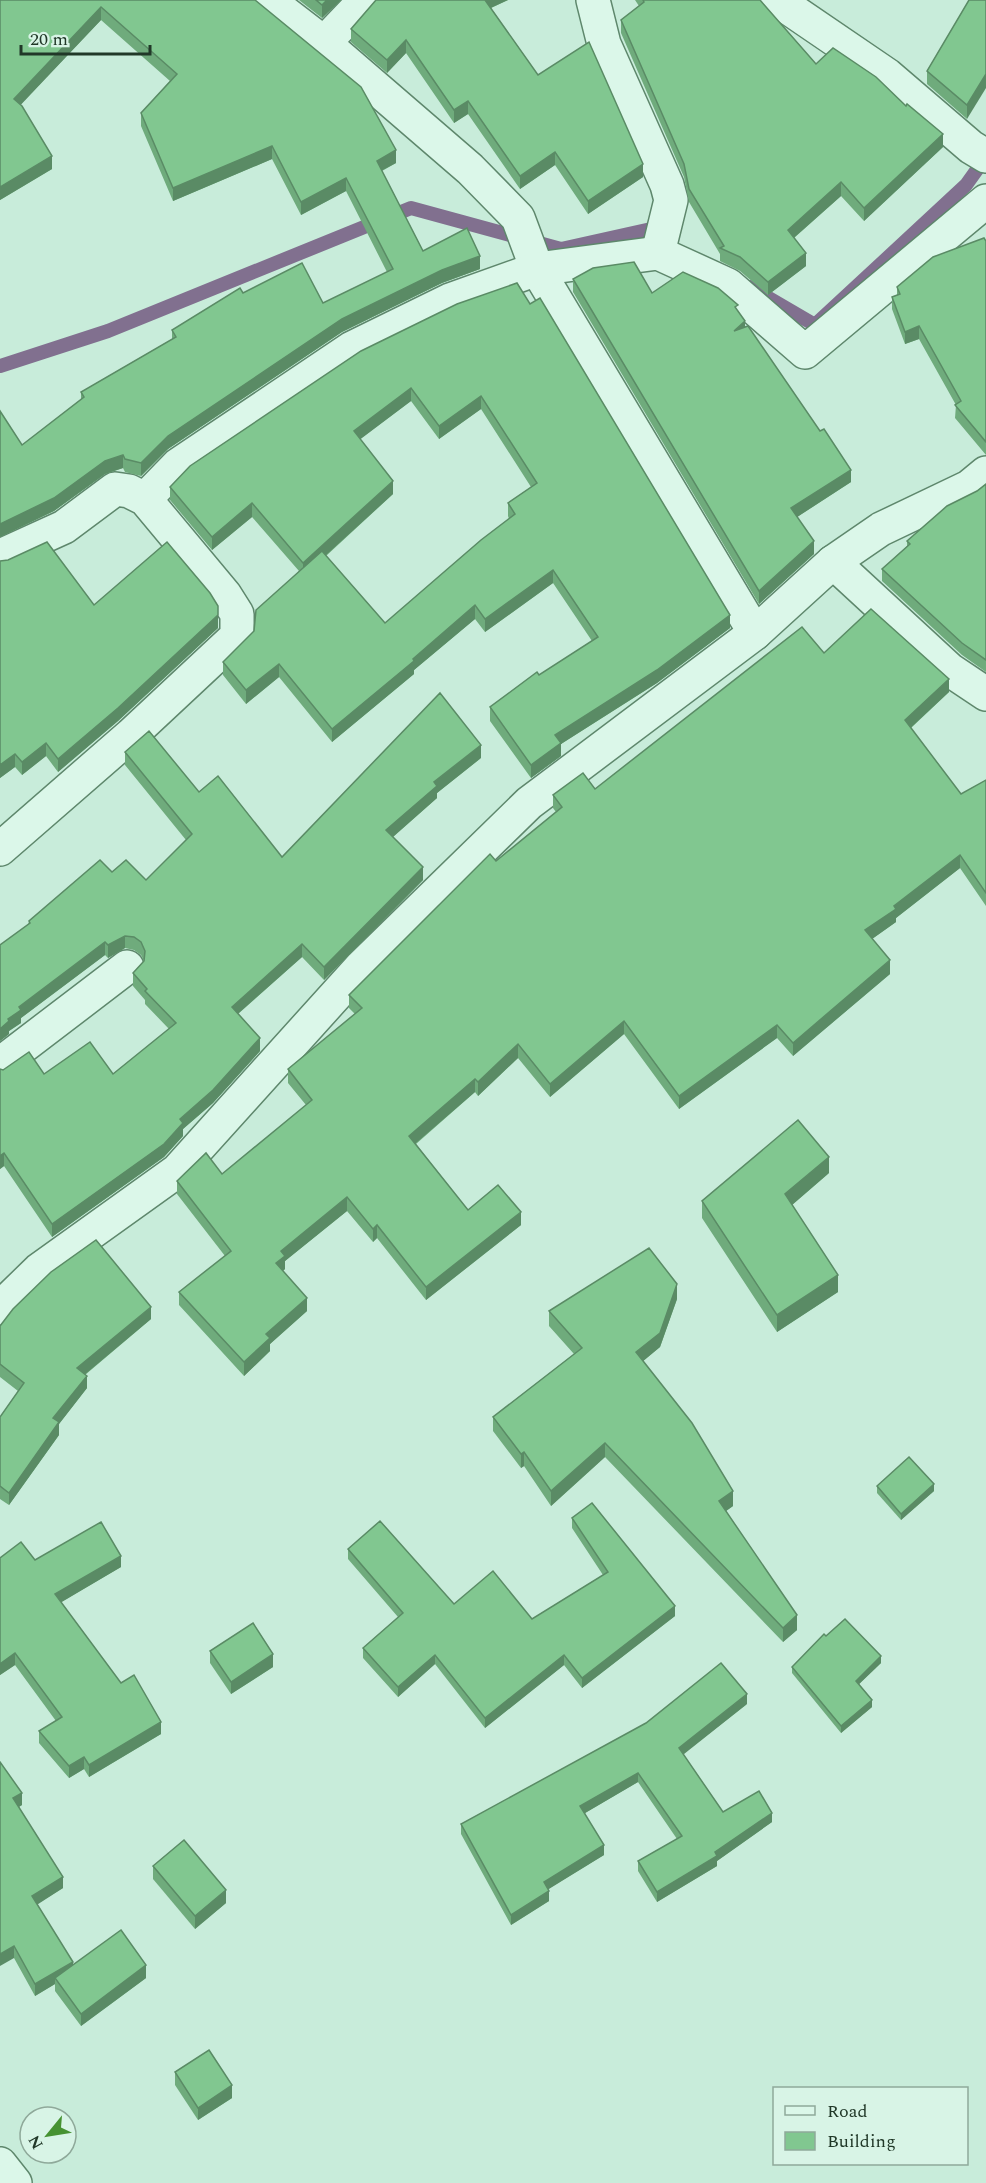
<svg xmlns="http://www.w3.org/2000/svg" width="986" height="2183" font-family="Spectral,serif">
<style>
.lines{fill:none;stroke-linecap:round;stroke-linejoin:round}
.stream{stroke:#81708f;stroke-width:14}
.street-casing{stroke:#5e876c;stroke-width:36}
.street{stroke:#dbf7e9;stroke-width:33}
.wall{fill:#6fab7c;fill-rule:evenodd}
.shaded-wall{fill:#5a8b65}
.building{fill:#81c790;stroke:#5a8b65;stroke-width:1.5}
</style>
<rect width="100%" height="100%" fill="#c8ecda"/>
<g class="lines">
<g class="stream">
<polyline points="750,287 815,325 966,185 986,157"/>
<polyline points="0,366 108,331 411,208 561,249 651,229 663,236"/>
</g>
<g class="street-casing">
<g id="street">
<polyline points="268,0 324,43 470,169 518,218 537,269 755,633"/>
<polyline points="593,0 604,44 667,185 671,200 658,253"/>
<polyline points="777,0 887,75 971,147 986,156"/>
<polyline points="324,43 365,0"/>
<polyline points="145,499 178,465 352,348 450,300 537,269 658,253 728,285 805,352 986,201"/>
<polyline points="0,556 64,527 115,489 129,491 145,499 225,595 237,614 237,636 131,735 0,849"/>
<polyline points="833,562 950,670 986,694"/>
<polyline points="0,1064 127,967"/>
<polyline points="0,1308 39,1270 177,1171 361,967 529,803 755,633 833,562 881,529 969,487 986,473"/>
<polyline points="0,2164 15,2183"/>
</g>
</g>
<use href="#street" class="street"/>
</g>
<g class="wall">
<polygon points="0,0 255,0 396,163 382,171 423,251 480,269 442,283 342,332 168,449 141,476 125,472 123,468 105,474 54,511 0,537 0,411 22,445 81,400 81,392 172,339 172,330 243,293 323,303 387,272 346,191 301,215 272,159 173,201 141,126 141,113 170,81 101,20 20,105 52,169 0,200"/>
<polygon points="299,0 341,0 322,18"/>
<polygon points="376,0 508,0 491,8 538,75 643,177 588,214 555,165 520,189 468,114 454,123 406,53 387,73 351,42 351,29"/>
<polygon points="635,0 760,0 816,64 943,147 864,221 841,196 794,238 806,266 768,295 740,271 720,261 720,254 689,202 684,177 621,33 621,20 639,6"/>
<polygon points="969,0 967,119 927,84 927,71"/>
<polygon points="986,241 986,455 955,418 956,405 919,339 905,344 892,309 892,297 897,295 897,287"/>
<polygon points="573,279 652,293 738,311 745,327 851,482 797,517 814,554 759,604 573,292"/>
<path d="M530,304l200,324 -73,55 -96,61v12l-30,22 -41,-57v-14l49,-32 53,-34 -39,-58 -68,49 -10,-13 -61,51v4l-82,68 -53,-65 -33,27 -23,-29v-13l31,-31 45,-60 -47,-54 -40,33 -42,-50v-13zM411,401l28,38 42,-30 50,78 -23,16v13l1,3 -124,104 -59,-67 67,-62 -33,-55z"/>
<polygon points="986,484 986,672 962,655 882,581 882,569 907,546 907,541"/>
<polygon points="0,561 94,605 218,628 118,721 58,772 46,756 22,775 15,767 0,778"/>
<polygon points="824,653 949,692 911,728 961,794 986,780 986,906 960,868 896,918 896,922 872,939 890,974 793,1056 777,1038 679,1109 624,1034 550,1097 518,1058 478,1096 475,1092 416,1144 468,1210 521,1225 426,1300 377,1238 373,1242 347,1211 285,1261 285,1269 283,1271 307,1311 270,1344 270,1351 244,1376 179,1305 179,1292 225,1256 177,1194 177,1181 222,1174 306,1105 288,1083 288,1069 355,1014 349,1008 349,995 496,861 556,812 553,808 553,795 595,789"/>
<polygon points="125,752 199,792 282,857 481,758 437,793 437,798 393,837 423,880 324,980 302,957 238,1014 260,1051 213,1103 183,1129 183,1136 164,1157 52,1237 4,1166 0,1169 0,1069 44,1074 113,1074 169,1029 145,1004 145,1000 133,986 133,973 144,961 141,955 134,950 125,948 108,958 105,955 21,1018 21,1023 9,1031 9,1034 0,1041 29,921 112,872 146,880 186,840 125,765"/>
<polygon points="829,1173 792,1205 838,1292 777,1332 702,1218 702,1201"/>
<polygon points="677,1299 660,1347 643,1361 733,1506 726,1511 797,1630 783,1642 605,1457 551,1506 524,1466 521,1468 493,1431 493,1417 574,1354 549,1326 549,1311"/>
<polygon points="151,1319 85,1375 87,1388 59,1424 59,1435 9,1505 0,1499 0,1417 18,1391 0,1377 0,1326"/>
<polygon points="877,1486 934,1491 901,1520 877,1493"/>
<polygon points="572,1518 675,1616 582,1688 564,1665 485,1728 435,1664 398,1697 363,1658 363,1648 398,1617 348,1559 348,1549 454,1604 532,1619 603,1575 572,1528"/>
<polygon points="0,1558 121,1567 61,1602 121,1683 161,1734 89,1777 84,1769 69,1778 39,1743 39,1731 56,1721 15,1665 0,1675"/>
<polygon points="826,1636 881,1663 859,1684 872,1707 841,1733 792,1673 792,1667"/>
<polygon points="210,1651 273,1667 231,1694 210,1663"/>
<polygon points="747,1704 683,1754 723,1812 772,1822 717,1861 717,1866 657,1902 638,1871 638,1861 677,1839 638,1782 585,1813 604,1855 548,1889 549,1901 511,1925 461,1834 461,1824"/>
<polygon points="0,1762 22,1805 19,1807 63,1888 37,1904 73,1966 146,1978 81,2026 55,1991 55,1984 35,1996 14,1958"/>
<polygon points="153,1866 226,1903 195,1929 153,1879"/>
<polygon points="175,2072 232,2098 198,2120 175,2085"/>
</g>
<g class="shaded-wall">
<polygon points="327,0 341,0 322,18 322,5"/>
<polygon points="484,0 508,0 484,11"/>
<polygon points="101,7 101,20 14,112 14,99"/>
<polygon points="406,40 406,53 387,73 387,60"/>
<polygon points="986,74 986,88 967,119 967,105"/>
<polygon points="468,101 468,114 454,123 454,110"/>
<polygon points="943,134 943,147 864,221 864,208"/>
<polygon points="272,146 272,159 173,201 173,188"/>
<polygon points="396,150 396,163 377,173 377,161"/>
<polygon points="555,152 555,165 520,189 520,176"/>
<polygon points="52,156 52,169 0,200 0,187"/>
<polygon points="643,164 643,177 588,214 588,201"/>
<polygon points="346,178 346,191 301,215 301,202"/>
<polygon points="841,182 841,196 788,243 788,230"/>
<polygon points="806,253 806,266 768,295 768,282"/>
<polygon points="480,256 480,269 442,283 342,332 168,449 141,476 141,463 168,436 342,319 442,270"/>
<polygon points="745,321 745,334 734,331"/>
<polygon points="919,326 919,339 905,344 905,332"/>
<polygon points="411,388 411,401 354,444 354,431"/>
<polygon points="481,396 481,409 439,439 439,426"/>
<polygon points="123,455 123,468 105,474 54,511 0,537 0,524 105,461"/>
<polygon points="851,470 851,482 791,521 791,508"/>
<polygon points="393,481 393,494 303,576 303,563"/>
<polygon points="252,503 252,517 212,550 212,537"/>
<polygon points="814,541 814,554 759,604 759,591"/>
<polygon points="553,570 553,583 485,632 485,619"/>
<polygon points="475,605 475,619 414,670 414,674 332,742 332,729"/>
<polygon points="218,615 218,628 118,721 58,772 58,759"/>
<polygon points="730,615 730,628 657,683 561,744 561,756 531,778 531,765 555,735"/>
<polygon points="279,664 279,677 246,704 246,690"/>
<polygon points="949,679 949,692 905,733 905,720"/>
<polygon points="46,743 46,756 22,775 22,762"/>
<polygon points="481,745 481,758 437,793 437,798 386,843 386,830 434,782"/>
<polygon points="15,754 15,767 0,778 0,765"/>
<polygon points="960,855 960,868 896,918 896,922 865,944 865,930 894,906"/>
<polygon points="423,867 423,880 324,980 324,967"/>
<polygon points="125,936 125,948 108,958 108,945"/>
<polygon points="105,942 105,955 21,1018 21,1023 9,1031 9,1034 0,1041 0,1029 19,1007"/>
<polygon points="302,944 302,957 232,1019 232,1007"/>
<polygon points="890,960 890,974 793,1056 793,1043"/>
<polygon points="624,1021 624,1034 550,1097 550,1084"/>
<polygon points="777,1025 777,1038 679,1109 679,1096"/>
<polygon points="260,1038 260,1051 213,1103 183,1129 183,1136 164,1157 52,1237 52,1224 180,1119"/>
<polygon points="518,1044 518,1058 478,1096 478,1082"/>
<polygon points="475,1079 475,1092 409,1149 409,1136"/>
<polygon points="4,1153 4,1166 0,1169 0,1156"/>
<polygon points="829,1157 829,1173 785,1211 785,1194"/>
<polygon points="347,1197 347,1211 285,1261 285,1269 276,1276 276,1263 281,1251"/>
<polygon points="521,1212 521,1225 426,1300 426,1287"/>
<polygon points="377,1225 377,1238 373,1242 373,1229"/>
<polygon points="838,1275 838,1292 777,1332 777,1315"/>
<polygon points="677,1284 677,1299 660,1347 636,1367 636,1352"/>
<polygon points="307,1298 307,1311 270,1344 270,1351 244,1376 244,1362 266,1334"/>
<polygon points="151,1307 151,1319 77,1381 77,1368"/>
<polygon points="87,1376 87,1388 59,1424 59,1435 9,1505 9,1493 53,1418"/>
<polygon points="605,1443 605,1457 551,1506 551,1491"/>
<polygon points="524,1452 524,1466 521,1468 521,1454"/>
<polygon points="934,1484 934,1491 901,1520 901,1514"/>
<polygon points="733,1491 733,1506 719,1516 719,1501"/>
<polygon points="121,1556 121,1567 55,1606 55,1594"/>
<polygon points="675,1606 675,1616 582,1688 582,1678"/>
<polygon points="797,1615 797,1630 783,1642 783,1628"/>
<polygon points="15,1653 15,1665 0,1675 0,1664"/>
<polygon points="273,1654 273,1667 231,1694 231,1682"/>
<polygon points="435,1655 435,1664 398,1697 398,1687"/>
<polygon points="564,1655 564,1665 485,1728 485,1718"/>
<polygon points="881,1656 881,1663 856,1687 856,1681"/>
<polygon points="747,1694 747,1704 679,1758 679,1748"/>
<polygon points="872,1700 872,1707 841,1733 841,1726"/>
<polygon points="161,1722 161,1734 89,1777 89,1765"/>
<polygon points="84,1757 84,1769 69,1778 69,1766"/>
<polygon points="638,1773 638,1782 580,1816 580,1806"/>
<polygon points="22,1793 22,1805 13,1810 13,1798"/>
<polygon points="772,1813 772,1822 717,1861 717,1866 657,1902 657,1892"/>
<polygon points="604,1845 604,1855 544,1892 544,1882"/>
<polygon points="63,1877 63,1888 32,1908 32,1896"/>
<polygon points="226,1890 226,1903 195,1929 195,1916"/>
<polygon points="549,1891 549,1901 511,1925 511,1915"/>
<polygon points="14,1946 14,1958 0,1966 0,1954"/>
<polygon points="73,1962 73,1974 55,1978 55,1984 35,1996 35,1984"/>
<polygon points="146,1965 146,1978 81,2026 81,2014"/>
<polygon points="232,2085 232,2098 198,2120 198,2108"/>
</g>
<g class="building">
<polygon points="0,0 255,0 361,87 396,150 377,161 423,251 467,228 480,256 442,270 342,319 168,436 141,463 125,459 123,455 105,461 54,498 0,524 0,411 22,445 84,397 81,392 176,337 172,330 240,288 243,293 302,263 323,303 393,269 346,178 301,202 272,146 173,188 141,113 177,74 101,7 14,99 22,106 52,156 0,187"/>
<polygon points="316,0 327,0 322,5"/>
<polygon points="376,0 485,0 538,75 589,42 643,164 588,201 555,152 520,176 468,101 454,110 406,40 387,60 351,29"/>
<polygon points="643,0 760,0 816,64 833,48 876,77 906,106 907,104 943,134 864,208 841,182 788,230 806,253 768,282 740,257 720,248 724,246 689,189 684,164 621,20 644,2"/>
<polygon points="969,0 986,0 986,74 967,105 927,71"/>
<polygon points="984,238 986,241 986,442 955,405 961,401 919,326 905,332 892,297 900,294 897,287 933,257"/>
<polygon points="634,262 652,293 683,272 718,288 738,305 735,307 745,321 734,331 748,326 820,431 824,429 851,470 791,508 814,541 759,591 573,279 593,268"/>
<polygon points="517,283 530,304 540,298 730,615 657,670 555,735 561,743 531,765 490,707 537,672 539,675 598,637 553,570 485,619 475,605 413,659 414,661 332,729 279,664 246,690 223,662 254,631 256,610 322,551 385,623 481,540 515,514 508,503 537,483 481,396 439,426 411,388 354,431 393,481 303,563 252,503 212,537 170,487 190,466 361,351 457,304"/>
<polygon points="986,484 986,660 962,643 882,569 910,544 907,541 947,506 977,491"/>
<polygon points="47,542 94,605 167,542 210,593 218,606 218,615 118,708 58,759 46,743 22,762 15,754 0,765 0,561 8,560"/>
<polygon points="871,609 949,679 905,720 961,794 986,780 986,893 960,855 894,906 896,909 865,930 890,960 793,1043 777,1025 679,1096 624,1021 550,1084 518,1044 478,1082 475,1079 409,1136 468,1210 498,1185 521,1212 426,1287 377,1225 373,1229 347,1197 281,1251 285,1256 276,1263 307,1298 266,1334 270,1338 244,1362 179,1292 231,1251 177,1181 206,1153 222,1174 312,1100 288,1069 362,1008 349,995 490,854 496,861 562,807 553,795 583,773 595,789 802,627 824,653"/>
<polygon points="440,693 481,745 434,782 437,786 386,830 423,867 324,967 302,944 232,1007 260,1038 213,1090 180,1119 183,1123 164,1144 52,1224 4,1153 0,1156 0,1069 3,1070 29,1052 44,1074 90,1042 113,1074 176,1023 145,991 147,989 133,973 144,961 145,951 141,942 134,937 125,936 108,945 105,942 19,1007 21,1010 8,1019 9,1021 0,1029 0,945 30,923 29,921 100,860 112,872 126,860 146,880 192,834 125,752 149,731 199,792 218,776 282,857"/>
<polygon points="798,1120 829,1157 785,1194 838,1275 777,1315 702,1201"/>
<polygon points="96,1240 151,1307 77,1368 87,1376 53,1418 59,1422 9,1493 0,1486 0,1417 24,1383 0,1364 0,1326 13,1309 51,1272"/>
<polygon points="649,1248 677,1284 660,1333 636,1352 692,1423 733,1491 719,1501 797,1615 783,1628 605,1443 551,1491 524,1452 521,1454 493,1417 582,1348 549,1311"/>
<polygon points="909,1457 934,1484 901,1514 877,1486"/>
<polygon points="592,1503 675,1606 582,1678 564,1655 485,1718 435,1655 398,1687 363,1648 403,1613 348,1549 380,1521 454,1604 493,1571 532,1619 608,1572 572,1518"/>
<polygon points="101,1522 121,1556 55,1594 121,1683 134,1675 161,1722 89,1765 84,1757 69,1766 39,1731 62,1717 15,1653 0,1664 0,1558 21,1542 35,1560"/>
<polygon points="845,1619 881,1656 856,1681 872,1700 841,1726 792,1667 824,1634 826,1636"/>
<polygon points="253,1623 273,1654 231,1682 210,1651"/>
<polygon points="721,1663 747,1694 679,1748 723,1812 759,1791 772,1813 715,1852 717,1856 657,1892 638,1861 682,1836 638,1773 580,1806 604,1845 544,1882 549,1891 511,1915 461,1824 646,1723"/>
<polygon points="0,1762 22,1793 13,1798 63,1877 32,1896 73,1962 35,1984 14,1946 0,1954"/>
<polygon points="184,1840 226,1890 195,1916 153,1866"/>
<polygon points="121,1930 146,1965 81,2014 55,1978"/>
<polygon points="209,2050 232,2085 198,2108 175,2072"/>
</g>
<rect x="773" y="2087" width="195" height="78" fill="#d8f4e6" stroke="#8fa99a" stroke-width="1.5"/>
<rect x="785" y="2106" width="30" height="9" fill="#dbf7e9" stroke="#8fa99a" stroke-width="1.5"/>
<text x="827" y="2117" font-size="18" fill="#213828">Road</text>
<rect x="785" y="2132" width="30" height="18" fill="#81c790" stroke="#8fa99a" stroke-width="1.5"/>
<text x="827" y="2147" font-size="18" fill="#213828">Building</text>
<g transform="translate(48 2135) rotate(240)"><circle r="28" fill="#d8f4e6" stroke="#8fa99a" stroke-width="1.5"/>
<path d="M0-4.5L10 22L0 15L-10 22Z" fill="#469232"/>
<text y="-9" font-size="16" font-weight="bold" text-anchor="middle" fill="#213828">N</text>
</g>
<path d="M21 45v9h129v-9" fill="none" stroke="#213828" stroke-width="3"/>
<text x="30" y="45" font-size="18" fill="#213828" stroke="#d8f4e6" stroke-width="4.5" paint-order="stroke">20 m</text>
</svg>
